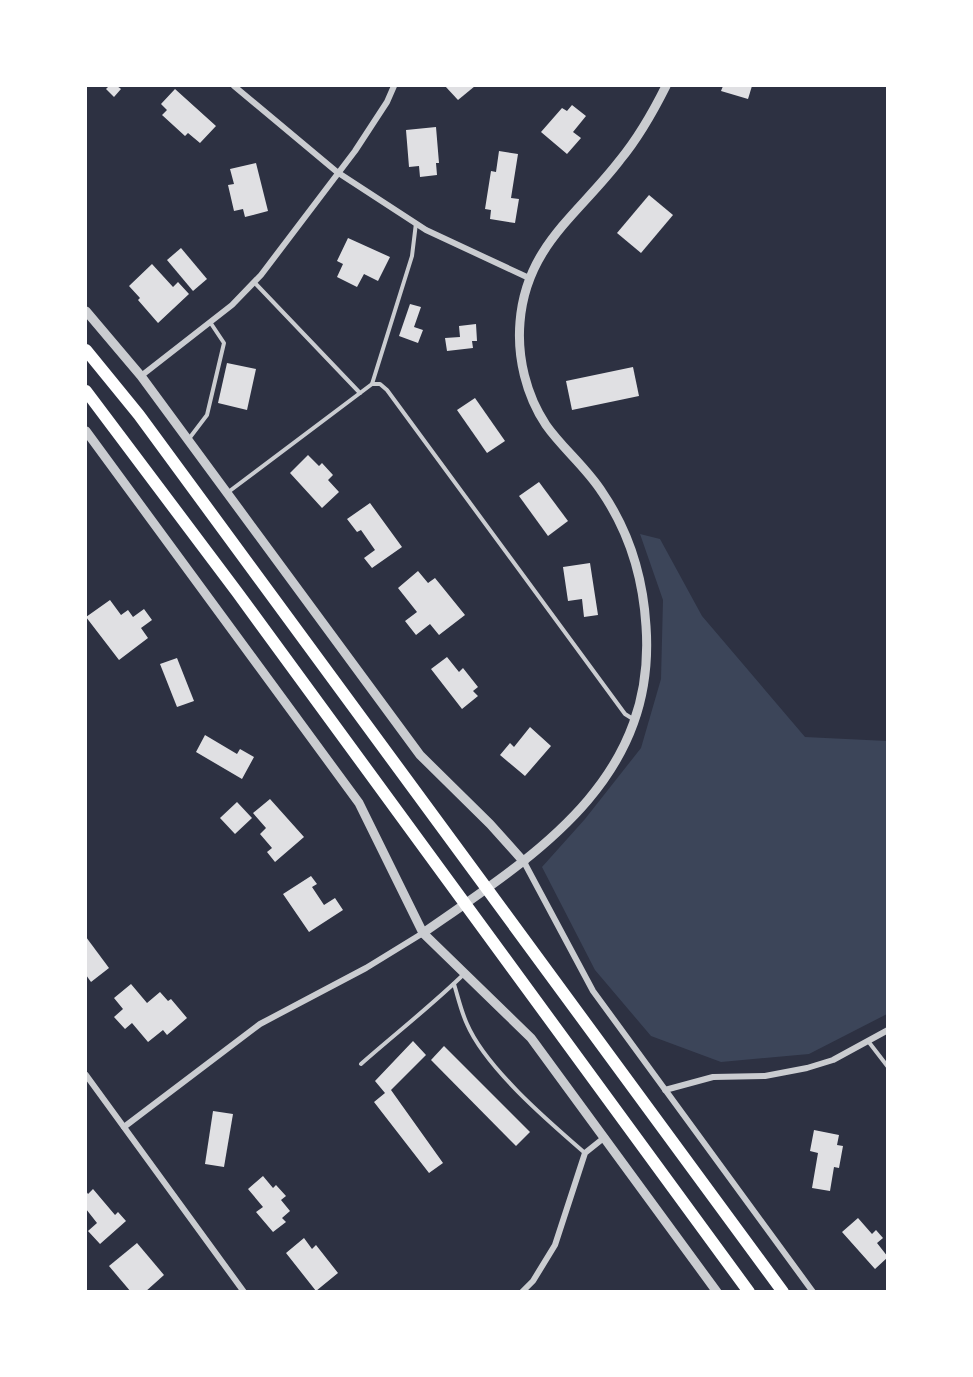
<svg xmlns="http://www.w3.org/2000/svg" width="973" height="1377" font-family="Karla,sans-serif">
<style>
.green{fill:#3c4559}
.building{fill:#e0e0e3}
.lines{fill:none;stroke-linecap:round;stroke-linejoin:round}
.service{stroke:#caccd0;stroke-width:4}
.minor{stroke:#caccd0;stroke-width:6}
.tertiary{stroke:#caccd0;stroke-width:9}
.primary{stroke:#fff;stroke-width:12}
</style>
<rect width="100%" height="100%" fill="#2d3142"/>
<polygon class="green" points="640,534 660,539 702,616 805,737 887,741 887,1014 809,1054 721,1062 651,1036 595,970 542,867 585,819 641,748 661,679 663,600"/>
<g class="building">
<polygon points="109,86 117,86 121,89 114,97 106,89"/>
<polygon points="445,86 475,86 458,100"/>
<polygon points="723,86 752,86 748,99 721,91"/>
<polygon points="175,89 216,126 200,143 188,133 185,136 162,115 167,110 161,104"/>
<polygon points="572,105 586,116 573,132 581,138 567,154 541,132 562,108 567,111"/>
<polygon points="436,127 439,163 436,163 437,175 420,177 419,166 409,167 406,130"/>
<polygon points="499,151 518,154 511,198 519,199 515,223 490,219 491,210 485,209 491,171 496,172"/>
<polygon points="256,163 268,211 245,217 243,209 234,211 228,185 234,184 230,169"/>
<polygon points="649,195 673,215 641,253 617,233"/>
<polygon points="348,238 390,257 378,281 364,274 357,287 337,277 343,264 337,261"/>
<polygon points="181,248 207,279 193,291 167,260"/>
<polygon points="152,264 173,287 178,282 189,294 158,323 138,300 140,298 129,286"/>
<polygon points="410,304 421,307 414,327 423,330 418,343 399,336"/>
<polygon points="476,324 477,341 472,341 473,348 447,351 445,338 460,337 459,326"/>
<polygon points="227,363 256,369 247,410 218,403"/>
<polygon points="633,367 639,396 572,410 566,381"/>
<polygon points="475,398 505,441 487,453 457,410"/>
<polygon points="308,455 319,466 322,463 333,475 328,480 339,492 322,508 290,473"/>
<polygon points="539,482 568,521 548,536 519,496"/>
<polygon points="370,503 402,547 372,568 364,558 375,550 361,530 357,532 347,519"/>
<polygon points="590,563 598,615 584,617 582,599 568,601 563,567"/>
<polygon points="418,571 428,583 435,578 465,615 439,635 430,624 416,635 405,621 417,612 398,588"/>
<polygon points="110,600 121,615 128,610 133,617 144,609 152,620 141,628 148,638 119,660 86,617"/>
<polygon points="447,657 459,672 463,668 478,687 473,691 478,696 462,709 431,669"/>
<polygon points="177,658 194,701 177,707 160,664"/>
<polygon points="530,727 551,746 525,776 500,755 510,743 514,747"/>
<polygon points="205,735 237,754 240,749 254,757 242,779 196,752"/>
<polygon points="270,799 304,837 275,862 267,852 272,848 260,834 266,828 253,813"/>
<polygon points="237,802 252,818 235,834 220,818"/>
<polygon points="311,876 317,884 312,887 324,905 335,898 343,910 309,932 283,894"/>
<polygon points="86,937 109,968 91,982 86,975"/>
<polygon points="131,984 147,1003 160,992 168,1001 171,999 187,1018 167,1035 163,1030 148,1042 132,1023 125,1029 114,1017 123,1009 114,998"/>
<polygon points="413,1041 426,1055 391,1090 443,1163 429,1173 374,1102 385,1093 375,1081"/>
<polygon points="444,1046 530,1132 516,1146 431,1060"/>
<polygon points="213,1111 233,1114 224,1167 205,1164"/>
<polygon points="814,1130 839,1135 837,1145 843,1146 839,1168 834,1167 830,1191 812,1188 818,1153 810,1151"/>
<polygon points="263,1176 273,1188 276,1185 286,1196 281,1200 290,1211 282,1218 286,1222 273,1232 256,1212 263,1207 248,1189"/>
<polygon points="93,1189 115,1215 118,1212 126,1221 100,1244 88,1231 97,1223 86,1209 86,1191 88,1194"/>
<polygon points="858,1218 872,1234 876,1230 883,1238 877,1243 888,1257 875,1269 842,1232"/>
<polygon points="304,1238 312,1249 316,1245 338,1273 316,1291 286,1253"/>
<polygon points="137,1243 164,1275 145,1292 131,1292 109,1266"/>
</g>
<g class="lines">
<g class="service">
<polyline points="254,282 360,393"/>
<polyline points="372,384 412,256 416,223"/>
<polyline points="188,440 207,415 224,343 210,322"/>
<polyline points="227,493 372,384 380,384 387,390 625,714 633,719"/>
<path d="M454,984c4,13 7,27 13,40 19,44 81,97 118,129"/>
<polyline points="868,1041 888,1067"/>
<path d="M361,1064c34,-30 70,-58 103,-90"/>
</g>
<g class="minor">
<polyline points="234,86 337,172 426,230 529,278"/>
<polyline points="141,376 232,305 261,275 355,151 387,102 394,86"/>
<polyline points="524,862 593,991 813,1292"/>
<polyline points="86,1075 244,1292"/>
<polyline points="665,1090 713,1077 765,1076 807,1068 833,1060 888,1030"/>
<polyline points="124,1127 260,1024 366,968 423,933"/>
<polyline points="522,1292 533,1281 555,1245 585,1153 605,1137"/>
</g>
<g class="tertiary">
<polyline points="86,311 141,376 420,755 490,824 524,862"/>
<polyline points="86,431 359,803 423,933 531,1038 717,1292"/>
<path d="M423,933c112,-78 234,-152 223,-307 -3,-49 -16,-93 -44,-134 -16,-25 -40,-44 -56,-67 -20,-30 -29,-68 -26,-103 6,-76 58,-107 100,-162 19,-23 33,-48 46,-74"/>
</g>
<g class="primary">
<polyline points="86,350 139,415 783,1292"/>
<polyline points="86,391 237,592 749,1292"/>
</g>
</g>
<rect width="973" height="1377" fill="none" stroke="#ffffff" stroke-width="174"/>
</svg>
